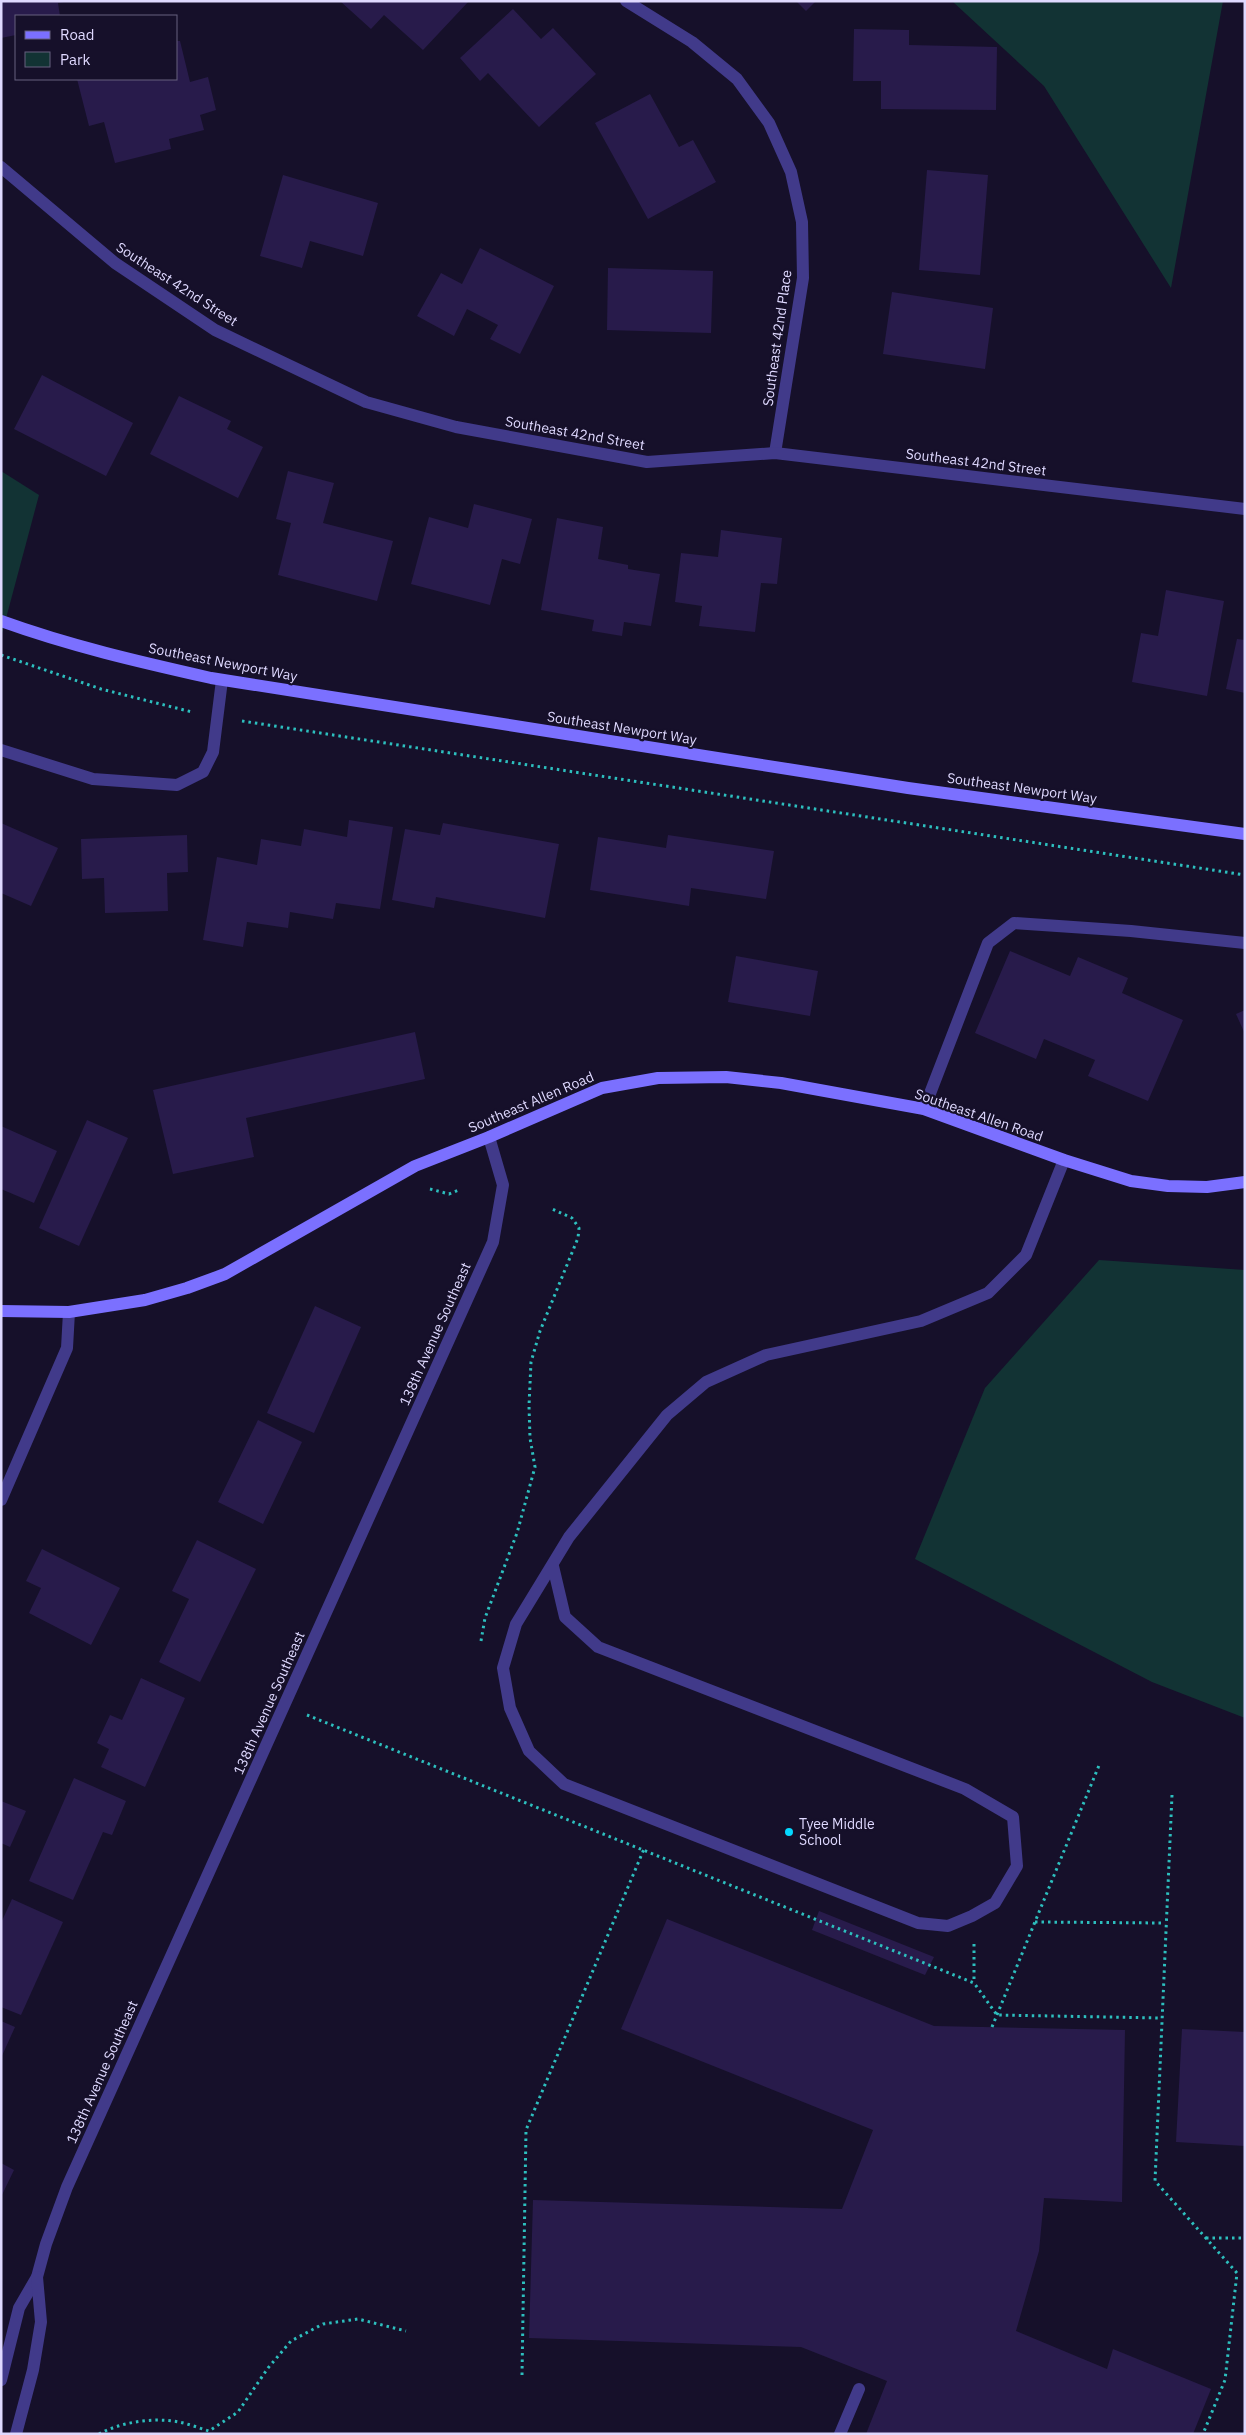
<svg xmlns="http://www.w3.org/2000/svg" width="1246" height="2435" font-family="'IBM Plex Sans',sans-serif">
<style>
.green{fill:#123334}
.building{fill:#281b4b}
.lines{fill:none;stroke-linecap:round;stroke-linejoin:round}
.path{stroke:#2dbfbe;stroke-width:3;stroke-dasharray:2.5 4;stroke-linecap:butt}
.lane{stroke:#413a8a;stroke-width:12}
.street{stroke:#413a8a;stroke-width:12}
.secondary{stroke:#7b70ff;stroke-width:12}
.poi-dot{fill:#05d8ff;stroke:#16102a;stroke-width:2}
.labels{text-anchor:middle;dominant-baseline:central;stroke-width:4.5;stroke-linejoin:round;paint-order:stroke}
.street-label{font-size:14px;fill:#dfd9ff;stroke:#16102a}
.poi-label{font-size:14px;fill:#dfd9ff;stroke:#16102a;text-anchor:start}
</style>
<rect width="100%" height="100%" fill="#16102a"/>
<g class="green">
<polygon points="952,1 1223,1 1171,288 1044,86"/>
<polygon points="1,471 39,495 1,637"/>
<polygon points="1099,1260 1245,1270 1245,1718 1152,1682 915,1559 985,1388"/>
</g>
<g class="building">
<polygon points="1,1 64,1 64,2 58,3 60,16 16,16 16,35 1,38"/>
<polygon points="340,1 469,1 423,50 384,15 371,29"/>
<polygon points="796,1 816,1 806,11"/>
<polygon points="513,9 541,39 553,28 596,74 539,127 488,73 480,81 460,58"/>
<polygon points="854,29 909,30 909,45 997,47 996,110 881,109 881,81 853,81"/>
<polygon points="176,41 180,41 190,82 208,77 216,110 200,115 204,130 169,139 171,149 115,163 104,122 89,126 77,79 176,79"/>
<polygon points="650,94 679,147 693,140 716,182 648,219 595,123"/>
<polygon points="927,170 988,175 980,275 919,270"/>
<polygon points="283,175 378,203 363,256 310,241 302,268 260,256"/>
<polygon points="480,248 554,286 520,354 490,339 498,325 467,309 454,336 417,316 441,273 462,284"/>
<polygon points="608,268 713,271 711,333 607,330"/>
<polygon points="892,292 993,308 985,369 883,354"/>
<polygon points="42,375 133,423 106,476 14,429"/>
<polygon points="179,396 231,421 227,429 263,447 238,498 150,454"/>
<polygon points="288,471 334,483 323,523 393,541 377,601 278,575 291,523 276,519"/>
<polygon points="474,504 532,519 520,564 502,559 490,605 411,584 429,517 468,528"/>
<polygon points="557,518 603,527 598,559 628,565 628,569 660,574 651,626 624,622 622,636 592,631 594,620 541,610"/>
<polygon points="721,530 782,538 777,584 761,583 755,632 699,626 702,606 675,602 681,553 718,557"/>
<polygon points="1166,590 1224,601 1207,696 1132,682 1141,633 1158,636"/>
<polygon points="1237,639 1245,640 1245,693 1226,689"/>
<polygon points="349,820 393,827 380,909 336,903 333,919 290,912 288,928 247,922 243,947 203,940 217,857 257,865 261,839 301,846 304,829 347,837"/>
<polygon points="1,823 58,848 31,906 1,893"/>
<polygon points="443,823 559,844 545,918 436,897 434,908 392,900 405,829 440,835"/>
<polygon points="187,835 188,872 167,873 168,911 105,913 104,878 82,879 81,839"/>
<polygon points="668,835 774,851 766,899 691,888 689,906 590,890 598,837 666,848"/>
<polygon points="1010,951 1070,976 1078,957 1128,978 1122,993 1183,1020 1148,1101 1088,1076 1095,1060 1044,1039 1036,1059 975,1033"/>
<polygon points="736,956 818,971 810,1016 728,1002"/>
<polygon points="1245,1010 1245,1034 1236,1014"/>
<polygon points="415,1032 425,1079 246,1118 254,1157 173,1174 153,1090"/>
<polygon points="87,1120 128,1138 79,1246 39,1228"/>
<polygon points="1,1126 57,1151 34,1203 1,1189"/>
<polygon points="315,1306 361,1327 314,1433 267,1413"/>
<polygon points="258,1420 302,1442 263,1524 218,1502"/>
<polygon points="197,1540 256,1569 200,1682 159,1662 189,1599 172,1591"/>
<polygon points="42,1549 120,1588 91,1645 29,1613 41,1588 26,1581"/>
<polygon points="141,1678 185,1698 145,1787 101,1767 109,1749 97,1743 110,1715 122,1720"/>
<polygon points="74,1778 126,1801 112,1835 103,1832 73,1900 29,1881"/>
<polygon points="1,1801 26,1811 10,1847 1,1843"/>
<polygon points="12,1899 63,1922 21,2015 1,2007 1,1923"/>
<polygon points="819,1911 934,1957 925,1975 812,1930"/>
<polygon points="667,1919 934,2026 1125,2030 1122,2202 1044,2198 1039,2251 1016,2331 1107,2369 1113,2349 1211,2389 1193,2434 866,2434 887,2381 801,2347 529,2338 533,2200 842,2209 873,2130 621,2029"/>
<polygon points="1,2021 15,2027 1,2058"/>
<polygon points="1182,2029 1245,2032 1245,2146 1176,2142"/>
<polygon points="1,2163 14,2170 1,2197"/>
</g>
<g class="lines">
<g class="path">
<polyline points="1,655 101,689 192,712"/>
<polyline points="242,721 1245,875"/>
<polyline points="430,1189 449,1194 459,1190"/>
<polyline points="481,1641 485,1618 517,1533 535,1467 530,1438 529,1406 531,1362 540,1331 578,1238 579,1228 572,1218 550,1208"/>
<polyline points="307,1715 974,1983 997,2015 1161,2018"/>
<polyline points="1172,1795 1155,2181 1237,2273 1225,2380 1203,2434"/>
<polyline points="1035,1922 1164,1923"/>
<polyline points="974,1944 974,1983"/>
<polyline points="992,2027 1100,1763"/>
<polyline points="1206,2238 1245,2238"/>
<polyline points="522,2375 526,2130 644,1849"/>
<path d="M99,2434c22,-12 55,-17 80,-12 10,2 20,6 30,9l29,-19 30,-44 23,-27 32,-17 35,-5 48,12"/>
</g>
<g class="lane">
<polyline points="924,1109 988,943 1014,923 1131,931 1245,943"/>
<polyline points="1,1500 67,1348 69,1312"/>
<polyline points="553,1566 565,1617 598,1647 965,1789 1013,1817 1017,1866 995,1903 972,1916 948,1926 918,1923 564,1784 529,1751 510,1708 503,1668 516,1624 569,1537 667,1415 706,1382 766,1355 921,1321 988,1293 1026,1255 1064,1160"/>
<polyline points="840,2434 859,2389"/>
</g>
<g class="street">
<polyline points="626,1 692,42 737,79 769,123 791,172 802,222 803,278 775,453"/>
<polyline points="1,167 115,263 215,330 366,402 456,427 647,462 775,453 1245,509"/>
<polyline points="1,750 93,779 177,785 203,772 213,752 222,680"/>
<polyline points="1,2380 19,2308 37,2277 46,2244 67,2187 493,1242 503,1185 489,1137"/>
<polyline points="16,2434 33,2370 41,2322 37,2277"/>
</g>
<g class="secondary">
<path d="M1,621c69,25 139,41 210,57l697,110 337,46"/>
<polyline points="1,1311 69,1312 145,1300 187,1288 225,1274 415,1166 489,1137 602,1088 658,1078 726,1077 781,1083 924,1109 1064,1160 1131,1181 1168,1186 1207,1187 1245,1182"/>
</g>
</g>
<circle class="poi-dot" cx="789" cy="1832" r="5"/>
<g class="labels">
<g class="street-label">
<text transform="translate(177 284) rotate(33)">Southeast 42nd Street</text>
<text transform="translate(777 338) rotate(-82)">Southeast 42nd Place</text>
<text transform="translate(575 433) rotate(10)">Southeast 42nd Street</text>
<text transform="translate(976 462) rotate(7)">Southeast 42nd Street</text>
<text transform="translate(223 662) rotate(11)">Southeast Newport Way</text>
<text transform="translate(622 728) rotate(9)">Southeast Newport Way</text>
<text transform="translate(1022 788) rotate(8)">Southeast Newport Way</text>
<text transform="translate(531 1102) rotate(-23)">Southeast Allen Road</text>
<text transform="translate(979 1115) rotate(19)">Southeast Allen Road</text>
<text transform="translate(435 1334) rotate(-66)">138th Avenue Southeast</text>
<text transform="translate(269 1703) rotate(-66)">138th Avenue Southeast</text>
<text transform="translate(102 2072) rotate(-66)">138th Avenue Southeast</text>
</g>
<g class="poi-label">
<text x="799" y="1824">Tyee Middle<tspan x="799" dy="16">School</tspan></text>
</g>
</g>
<rect width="1246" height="2435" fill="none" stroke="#dfd9ff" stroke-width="5"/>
<rect x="15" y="15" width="162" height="65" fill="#16102a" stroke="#66607f"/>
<rect x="25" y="31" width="25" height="8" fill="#7b70ff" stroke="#66607f"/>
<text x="60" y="40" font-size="15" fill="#dfd9ff">Road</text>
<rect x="25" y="52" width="25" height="15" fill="#123334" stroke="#66607f"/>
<text x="60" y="65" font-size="15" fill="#dfd9ff">Park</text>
</svg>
